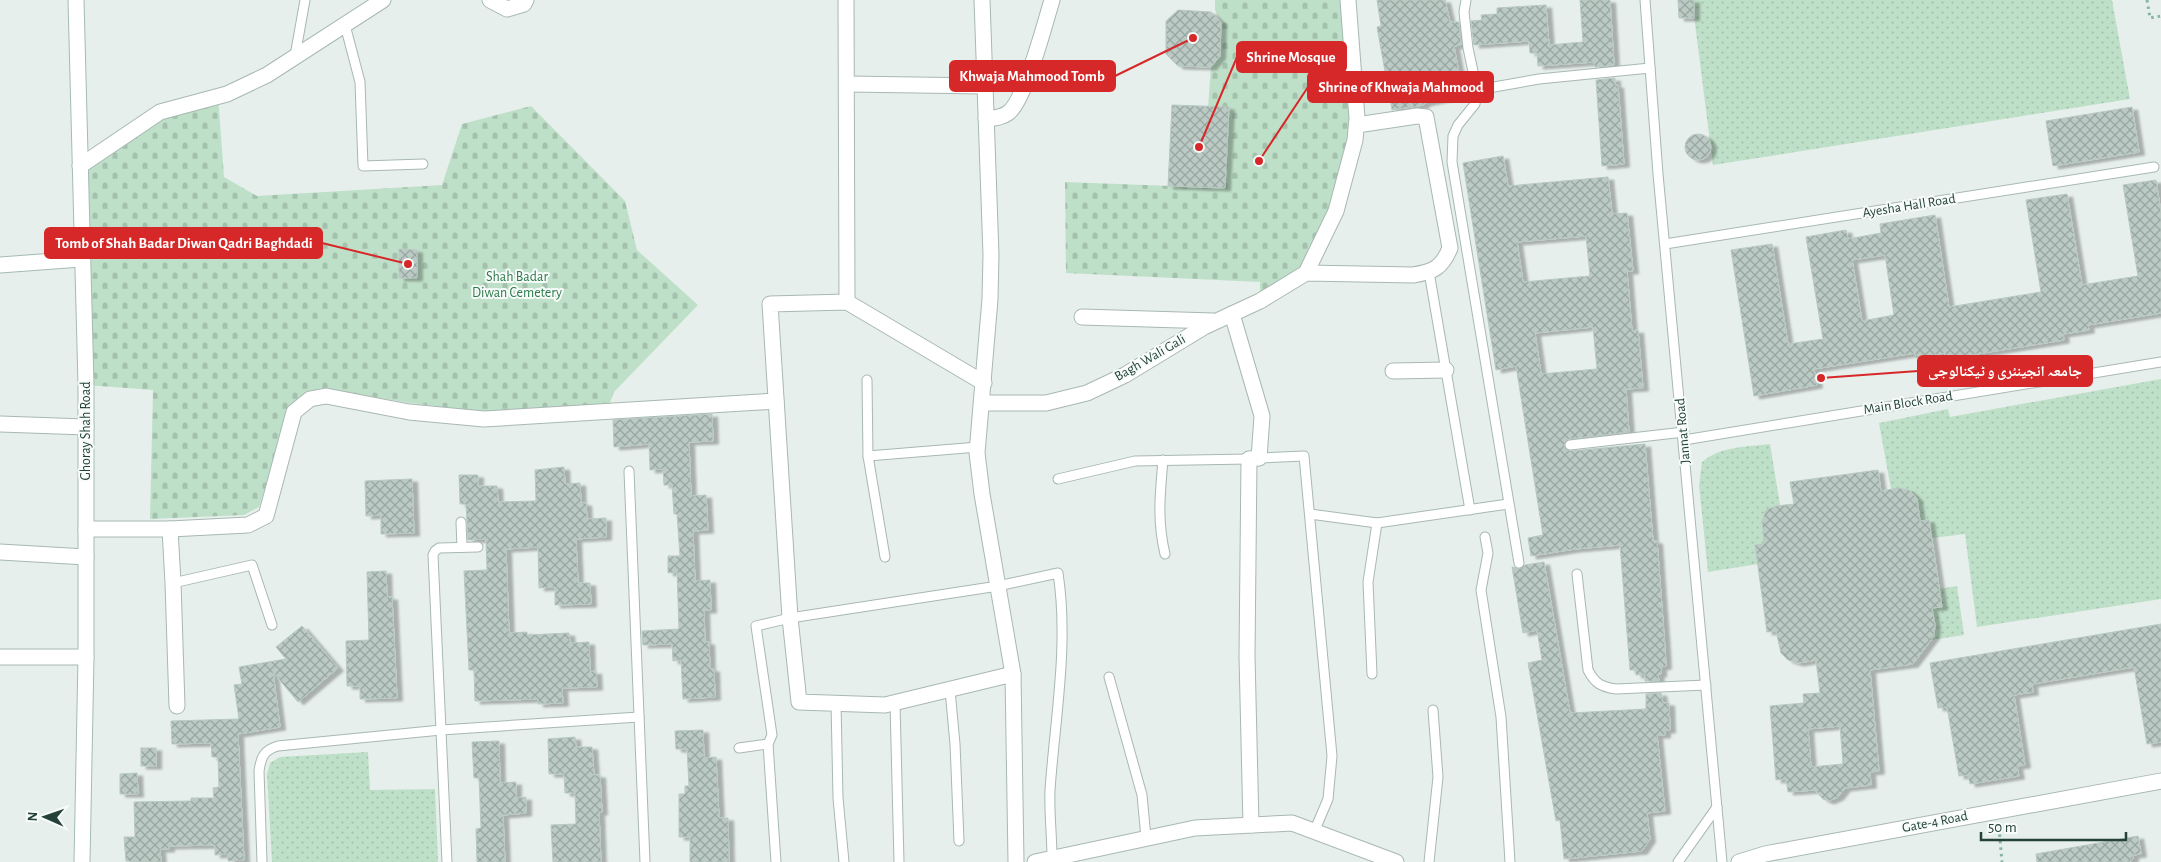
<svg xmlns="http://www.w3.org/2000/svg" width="2161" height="862" font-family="'Alegreya Sans','Noto Naskh Arabic',sans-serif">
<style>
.grass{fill:url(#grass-dots)}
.cemetery{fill:url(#cemetery-stones)}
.building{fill:url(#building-cross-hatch);stroke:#b8c9c2;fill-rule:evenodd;filter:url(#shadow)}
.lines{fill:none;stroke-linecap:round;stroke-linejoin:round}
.lane-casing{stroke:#a8b8b2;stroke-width:11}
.street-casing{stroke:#a8b8b2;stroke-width:17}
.secondary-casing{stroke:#a4bbb3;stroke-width:17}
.path{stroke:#86b3a5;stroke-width:3;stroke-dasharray:2.5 4;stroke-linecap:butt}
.lane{stroke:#fff;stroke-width:9}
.street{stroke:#fff;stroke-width:15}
.secondary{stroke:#fff;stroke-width:15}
.labels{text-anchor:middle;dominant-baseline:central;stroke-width:4;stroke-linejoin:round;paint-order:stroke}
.street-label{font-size:14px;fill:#24423a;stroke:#f7fbf9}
.park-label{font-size:14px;fill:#2d7a4b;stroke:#f7fbf9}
.leader{fill:none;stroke:#d62828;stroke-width:2}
.callout-dot{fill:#d62828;stroke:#f7fbf9;stroke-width:2}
.callout{fill:#d62828;stroke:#d62828;stroke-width:2}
.callout-label{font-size:15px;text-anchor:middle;font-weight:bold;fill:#fff}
</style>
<defs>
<pattern id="grass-dots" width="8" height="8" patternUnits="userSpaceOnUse" patternTransform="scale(1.25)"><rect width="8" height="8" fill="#bfe0c8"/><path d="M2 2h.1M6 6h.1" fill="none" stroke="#a4c1ad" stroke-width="1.8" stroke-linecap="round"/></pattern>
<pattern id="cemetery-stones" width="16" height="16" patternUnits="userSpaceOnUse" patternTransform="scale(1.25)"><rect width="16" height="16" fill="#bfe0c8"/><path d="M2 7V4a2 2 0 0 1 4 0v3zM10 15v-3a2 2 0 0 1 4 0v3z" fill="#a4c1ad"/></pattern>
<pattern id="building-cross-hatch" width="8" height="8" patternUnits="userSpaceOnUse" patternTransform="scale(1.25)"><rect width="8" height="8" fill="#bbcac4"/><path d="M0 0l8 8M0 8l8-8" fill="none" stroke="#98a6a0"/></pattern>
<filter id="shadow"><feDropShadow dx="5.5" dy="3" stdDeviation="1" flood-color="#0004"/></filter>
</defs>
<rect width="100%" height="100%" fill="#e6efeb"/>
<g class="grass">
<polygon points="1692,0 2112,0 2130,99 1713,165"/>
<path d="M2161,379v220l-184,28 -12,-93 -33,4 -3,-18 -9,1c-3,-21 -2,-36 -29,-32l-12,-66 69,-14 2,8z"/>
<path d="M1770,444l10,61c-22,2 -18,22 -16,39l-9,1 3,19 -50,8 -9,-87 3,-23c19,-16 44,-15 68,-18z"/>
<polygon points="1957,586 1964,635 1931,640 1935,631 1932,608 1942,607 1939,589"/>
<polygon points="368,752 370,790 435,789 438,862 272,862 267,774 270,763 280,757"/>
</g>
<g class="cemetery">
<polygon points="1215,0 1348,0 1355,140 1306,273 1260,301 1260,282 1066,273 1065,182 1225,188 1229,108 1208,107 1211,67 1220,56 1221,22 1215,10"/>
<polygon points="218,96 224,177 257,196 442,185 462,124 531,106 625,201 637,250 698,305 614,392 608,408 485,412 410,403 321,388 302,397 291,407 259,507 244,515 150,519 153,390 86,385 87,165 160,112"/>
</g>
<g class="building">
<polygon points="1377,0 1445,0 1450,22 1459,22 1461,45 1454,46 1463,95 1424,103 1424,105 1392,110 1377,27 1381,26"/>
<polygon points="1580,0 1610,0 1614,65 1595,67 1594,62 1538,66 1537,53 1530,53 1529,41 1474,45 1471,21 1482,20 1481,15 1497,14 1497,8 1546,5 1549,45 1583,42"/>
<polygon points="1678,0 1694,0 1694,18 1679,18"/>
<polygon points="1178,10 1211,12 1221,22 1220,56 1211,67 1178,66 1166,54 1166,21"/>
<polygon points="1615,78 1615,85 1618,85 1624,164 1602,166 1596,80"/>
<polygon points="1172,105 1229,107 1225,188 1168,186"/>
<polygon points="2132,107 2139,152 2053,166 2046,121"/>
<circle cx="1698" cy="147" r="13"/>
<path d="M1503,156l5,30 100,-9 4,37 15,-1 6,58h-6l5,60 6,-1 5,58 -17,1 3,43 -60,7 -3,1 -2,5 1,4 6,2 74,-7 8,97h4l8,107 1,18 -5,1v7h-3l1,7h-14v-7l-9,1v-5h-6l-10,-125 -45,4 -44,7 -3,-18 15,-3 -27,-169 -20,4 -33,-207zM1586,236l4,40 -67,6 -6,-40zM1593,327l4,42 -56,5 -6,-41z"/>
<path d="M2156,180l5,33v100l-73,12 1,5 -26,4 1,6 -118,19 -1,-6 -29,5 -1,-5 -101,16 3,16 -63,11 -23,-146 41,-6 16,100 35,-5 -17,-102 40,-7 2,9 33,-6 -1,-9 55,-9 14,92 92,-15 -15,-92 41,-6 15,91 56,-9 -15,-91zM1885,255l9,60 -32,6 -10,-61z"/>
<polygon points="399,249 417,250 417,278 399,278"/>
<polygon points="712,414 713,441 689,442 691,496 706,495 708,530 693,531 695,581 710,580 711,610 704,610 705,642 709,642 710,669 714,669 715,697 683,699 681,660 673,661 672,644 643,645 642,631 679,629 677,572 668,573 668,556 680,556 677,514 674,514 672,485 664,485 663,469 650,470 649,444 614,447 613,420"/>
<polygon points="564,467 565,484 580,483 581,503 586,503 587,519 606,518 606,537 576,539 578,583 590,583 591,604 555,605 555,587 539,588 538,547 506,549 509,633 527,632 527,635 569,633 570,643 589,642 590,672 596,671 597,687 562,688 563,703 538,704 538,699 475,701 474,670 469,670 464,571 487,570 486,539 468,540 466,504 460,504 459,475 478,475 478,486 497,486 498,502 536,501 535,470"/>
<path d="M1878,470l3,21 17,-3 11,2 8,8 3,23 9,-1 13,87 -10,1 3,17 -1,11 -21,28 -43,6 9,101 -9,1 1,13 -26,3 -7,9 -9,4 -6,-2 -8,-9 -27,2 -2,-13 -10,1 -6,-74 34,-3 -1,-9 17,-1 -4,-33 -18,3 -10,-3 -7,-7 -5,-22 -9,1 -12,-87 9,-1 -2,-23 4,-11 10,-4 18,-2 -4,-22zM1840,726l3,38 -32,3 -3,-38z"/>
<polygon points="412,479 414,533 381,534 381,515 366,516 365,481"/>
<polygon points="1544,562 1570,713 1646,709 1646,694 1661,693 1663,703 1669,703 1670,730 1665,730 1665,735 1657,735 1665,811 1647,813 1650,839 1642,851 1564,859 1560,820 1556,821 1528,663 1542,660 1537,630 1523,633 1512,567 1520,569 1525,565"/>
<polygon points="386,571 387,597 392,597 397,698 360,699 360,686 347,686 346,641 369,640 367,572"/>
<polygon points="2161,624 2161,742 2147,744 2134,667 2032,684 2033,692 2014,695 2025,765 2017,766 2019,776 1970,784 1968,775 1959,776 1947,707 1938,708 1930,663"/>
<polygon points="302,626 338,668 298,702 273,672 280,727 238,734 244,860 228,861 228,854 215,855 215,845 169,846 169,849 160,849 161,862 126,861 124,837 135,837 134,802 191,801 191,798 214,798 213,788 219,787 218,757 212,757 211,743 172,744 171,721 239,719 234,685 242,684 239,667 286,659 276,647"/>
<polygon points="703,730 704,758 716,757 719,818 728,818 729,862 690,862 690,837 679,837 679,794 685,794 685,786 689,786 687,749 676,749 675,731"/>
<polygon points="575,737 576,747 592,747 594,775 600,775 602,812 599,812 601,862 553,862 551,825 576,824 575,793 565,793 564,774 549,774 548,739"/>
<polygon points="499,741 500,783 516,782 516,798 526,797 526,813 503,815 505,862 477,862 476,829 481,828 479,778 474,778 472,742"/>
<rect x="141" y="748" width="15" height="18"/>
<polygon points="137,773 138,794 120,794 120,774"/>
<polygon points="2138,836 2141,854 2133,855 2133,859 2130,860 2131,862 2037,862 2036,854"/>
</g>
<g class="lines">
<g class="lane-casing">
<g id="lane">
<polyline points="1466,0 1464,12 1468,48 1477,90 1475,104 1458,125 1453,136 1452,162 1519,563"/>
<polyline points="1645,0 1658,174 1722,862"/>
<polyline points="345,25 360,82 363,166 423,164"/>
<polyline points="295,56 305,0"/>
<polyline points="1477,90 1539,79 1650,68"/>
<polyline points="1665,244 2154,167"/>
<polyline points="1429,272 1470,510"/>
<polyline points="867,380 868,456 885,557"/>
<polyline points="1684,440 2161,362"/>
<polyline points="1570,445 1684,432"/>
<polyline points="868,456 978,447"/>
<polyline points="1259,458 1304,456 1332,756 1328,799 1314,832"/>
<path d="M1163,460c-3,35 -6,60 2,94"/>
<polyline points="629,471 645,862"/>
<polyline points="1058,479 1135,461 1249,459"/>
<polyline points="1310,514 1377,523 1508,504"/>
<polyline points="461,522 462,547"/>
<polyline points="1485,537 1488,553 1481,590 1501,717 1510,862"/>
<path d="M1577,574l11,96c7,14 14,17 28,19l90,-4"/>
<polyline points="173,583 252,565 272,625"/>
<polyline points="1372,674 1368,582 1377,523"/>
<polyline points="1109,677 1142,795 1146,838"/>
<polyline points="950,690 955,744 959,841"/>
<polyline points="836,703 838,798 844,862"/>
<polyline points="895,703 899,862"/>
<polyline points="768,744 776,862"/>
<path d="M739,748l29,-4 4,-9 -16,-109 34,-8 208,-32 60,-13c11,72 -3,145 -8,217 -1,22 2,46 2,68"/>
<path d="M262,862l-3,-91c2,-14 5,-21 19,-25l163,-16 198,-13"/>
<polyline points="447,862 433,555 435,551 439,548 478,547"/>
<polyline points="1429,862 1438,777 1433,710"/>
<polyline points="1678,862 1717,807"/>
</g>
</g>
<g class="street-casing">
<g id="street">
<polyline points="490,0 507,9 524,4 526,0"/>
<polyline points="846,0 847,302"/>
<polyline points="982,0 991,255 990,299 977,453 982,494 1013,674 1016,862"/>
<polyline points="847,84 984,86"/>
<path d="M986,119c8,-1 15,-1 22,-6 17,-12 37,-90 44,-113"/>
<polyline points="80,166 160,112 227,94 267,75 383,0"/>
<polyline points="1306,273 1336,211 1355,140 1357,118 1348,0"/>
<polyline points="1232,314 1262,416 1259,458 1249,459 1247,656 1251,825"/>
<polyline points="1082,317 1213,321"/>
<polyline points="1393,371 1446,370"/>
<polyline points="984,383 847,302 770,304 790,618 799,702 885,705 1013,674"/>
<path d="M982,403h64l41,-10 38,-18 79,-48 56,-26 46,-28 107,2c20,-3 29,-7 37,-27l-24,-131 -9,-1 -60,9"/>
<polyline points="0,424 86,427"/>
<polyline points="86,529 170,529 248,525 266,516 294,412 310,399 326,396 409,412 484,419 776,401"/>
<polyline points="170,529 173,583 177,706"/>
<polyline points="0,552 86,557"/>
<polyline points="0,657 86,657"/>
<polyline points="1035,862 1195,828 1292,823 1396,862"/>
<polyline points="1739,862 1765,854 2161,781"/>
</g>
</g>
<g class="secondary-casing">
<g id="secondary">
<polyline points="76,0 86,385 86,657 82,862"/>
<polyline points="0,265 81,259"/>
</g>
</g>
<g class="path">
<polyline points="2147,0 2150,18 2161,16"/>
<polyline points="1999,828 2002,862"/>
</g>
<use href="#lane" class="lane"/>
<use href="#street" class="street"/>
<use href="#secondary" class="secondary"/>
</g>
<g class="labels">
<g class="street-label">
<text transform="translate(1909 206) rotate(-9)">Ayesha Hall Road</text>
<text transform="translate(1150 358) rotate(-30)">Bagh Wali Gali</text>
<text transform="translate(1908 403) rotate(-9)">Main Block Road</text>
<text transform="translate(86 431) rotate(-90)">Ghoray Shah Road</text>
<text transform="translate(1683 431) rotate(-95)">Jannat Road</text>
<text transform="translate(1935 822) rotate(-11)">Gate-4 Road</text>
</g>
<g class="park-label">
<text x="517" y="277">Shah Badar<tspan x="517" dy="16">Diwan Cemetery</tspan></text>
</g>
</g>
<path class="leader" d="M1199 147L1237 57M1193 38L1115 76M1259 161L1308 87M408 264L322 243M1821 378L1918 371"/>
<g class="callout-dot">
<circle cx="1199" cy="147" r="5"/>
<circle cx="1193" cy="38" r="5"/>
<circle cx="1259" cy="161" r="5"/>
<circle cx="408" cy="264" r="5"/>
<circle cx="1821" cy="378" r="5"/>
</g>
<g class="callout">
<rect x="1237" y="42" width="109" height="30" rx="5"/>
<rect x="950" y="61" width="165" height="30" rx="5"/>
<rect x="1308" y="72" width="185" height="30" rx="5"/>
<rect x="45" y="228" width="277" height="30" rx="5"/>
<rect x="1918" y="356" width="174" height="30" rx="5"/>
</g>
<g class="callout-label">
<text x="1291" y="62">Shrine Mosque</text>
<text x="1032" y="81">Khwaja Mahmood Tomb</text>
<text x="1401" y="92">Shrine of Khwaja Mahmood</text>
<text x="184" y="248">Tomb of Shah Badar Diwan Qadri Baghdadi</text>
<text x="2005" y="376">جامعہ انجینئری و ٹیکنالوجی</text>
</g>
<g transform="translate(45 817) rotate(272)" stroke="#f7fbf9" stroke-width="4" paint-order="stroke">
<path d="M0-4L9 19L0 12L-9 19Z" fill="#24423a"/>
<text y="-8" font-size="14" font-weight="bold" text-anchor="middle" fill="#24423a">N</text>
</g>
<path d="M1981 832v8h145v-8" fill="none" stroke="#24423a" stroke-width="2.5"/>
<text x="1988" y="832" font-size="15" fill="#24423a" stroke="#f7fbf9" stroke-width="4" paint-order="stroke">50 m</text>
</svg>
